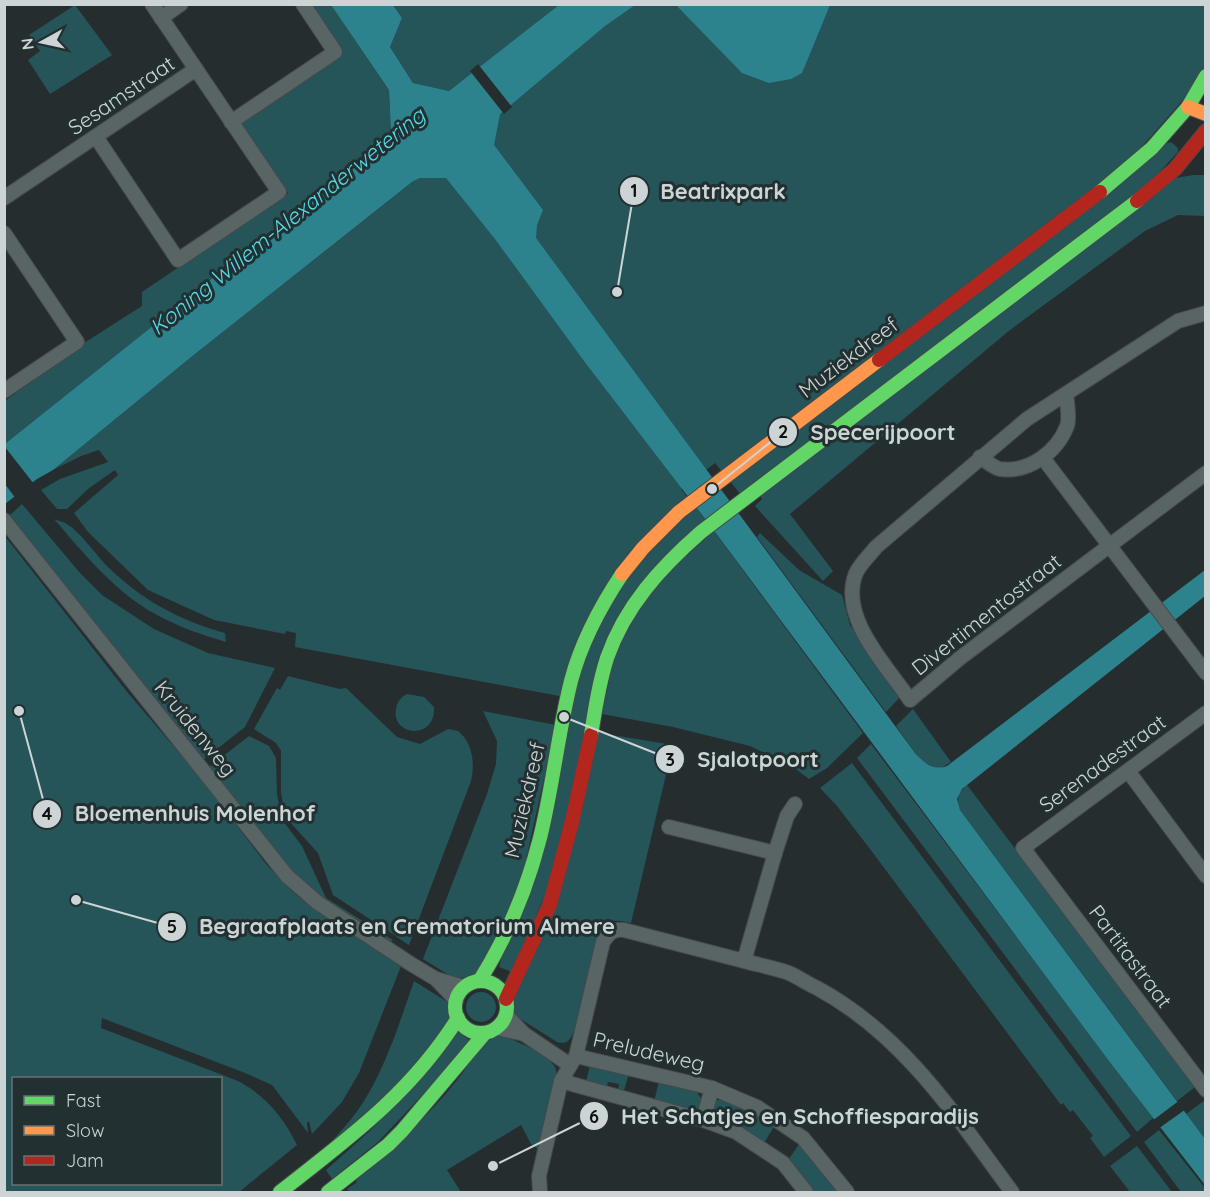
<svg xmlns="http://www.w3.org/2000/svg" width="1210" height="1197" font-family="Quicksand,sans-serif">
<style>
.green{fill:#255459;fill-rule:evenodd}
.water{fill:#2d838d}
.pier{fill:#262d2e}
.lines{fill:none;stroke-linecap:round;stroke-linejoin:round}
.street-casing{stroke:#454a4b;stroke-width:16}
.fast-casing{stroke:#454a4b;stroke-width:16}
.slow-casing{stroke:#454a4b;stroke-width:16}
.jam-casing{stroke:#454a4b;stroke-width:16}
.street{stroke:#596465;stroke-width:14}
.fast{stroke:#63d668;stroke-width:14}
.slow{stroke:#ff974d;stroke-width:14}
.jam{stroke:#b3261e;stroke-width:14}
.labels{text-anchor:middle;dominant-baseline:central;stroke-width:6;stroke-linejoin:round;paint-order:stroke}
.street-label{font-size:21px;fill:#cdd4d5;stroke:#233031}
.water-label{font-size:22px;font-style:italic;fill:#54dae9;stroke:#233031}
.leader{fill:none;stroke:#cdd4d5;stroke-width:2}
.callout-dot{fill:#cdd4d5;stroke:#233031;stroke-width:2}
.mark-label{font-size:18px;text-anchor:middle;font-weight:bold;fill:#111}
.callout-label{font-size:22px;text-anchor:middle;font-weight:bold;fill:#cdd4d5;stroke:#233031;stroke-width:6;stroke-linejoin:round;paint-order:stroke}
</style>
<rect width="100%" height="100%" fill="#262d2e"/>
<g class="green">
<polygon points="75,5 112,55 50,94 28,60 40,51 29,35"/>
<polygon points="309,5 331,5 389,90 391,134 372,151 6,443 5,401 76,348 142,306 142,292 288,193 239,123 333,58"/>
<polygon points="393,5 1205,5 1205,75 1130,160 723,473 715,463 681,489 690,501 628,559 565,697 295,647 296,633 286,631 285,634 214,620 148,590 88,532 74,513 118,475 115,470 88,489 67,509 57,509 41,490 60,479 108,462 99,450 81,456 53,470 195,354 412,182 420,178 432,177 462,81 449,91 413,83 390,47 402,18"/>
<polygon points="1171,142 1178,148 1178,152 1150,182 741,495 729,480 1165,144"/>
<polygon points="1193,175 1205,175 1205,216 1178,215 1145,231 1010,330 790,514 833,571 823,581 755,506 762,499 758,492 1170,179"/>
<polygon points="22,504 80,573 102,595 154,629 208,653 275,668 245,727 203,760 13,521 10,515"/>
<polygon points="695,506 707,522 626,610 554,873 512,972 499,967 579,667 628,571"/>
<path d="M54,519c4,2 9,2 13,5 13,8 27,28 38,40 35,35 73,56 120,69l1,9c-24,-7 -47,-15 -69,-27 -41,-22 -73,-61 -103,-96z"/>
<polygon points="714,531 863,733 827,768 809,779 793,767 750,746 673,727 602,714 614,655 652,587"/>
<polygon points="760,533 799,570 842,595 850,625 902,695 886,712 757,537"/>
<path d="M4,535l124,158 72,84 66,87 28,29 20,16 87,57 -42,107 -17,29 -30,32 -3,-13 -2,2 1,10 -36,-48 -27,-12 -143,-55 -1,10 137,53c27,14 46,37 59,64l-58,47h-234zM14,1078h206v106h-206z"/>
<path d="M288,676l52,13 6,-1 51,49 23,7 28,-15 10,2c15,12 17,33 13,50l-62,164 -76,-50 -15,-42 -29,-32 -6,-16 -2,-13v-41l-5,-8 -22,-14 23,-41 3,2z"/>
<path d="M407,694l17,3 10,10c2,34 -43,29 -38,2 1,-7 4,-11 11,-15z"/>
<polygon points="913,709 951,762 941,768 936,768 923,762 915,753 896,726"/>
<polygon points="483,711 556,725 516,904 477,973 468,978 452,977 423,959 487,794 496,764 497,741"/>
<path d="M594,732l79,13 -42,178c-11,-3 -22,-5 -29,6l-28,102c-4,9 -7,14 -17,11l-43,-27 -3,-12z"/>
<polygon points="249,736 269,746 276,758 277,795 283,821 302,846 326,898 393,940 390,943 305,888 209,767"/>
<polygon points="871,744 1153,1118 1137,1132 857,758"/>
<polygon points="852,763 1131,1136 1104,1157 1090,1138 1093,1136 1073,1110 1070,1112 1063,1103 1061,1105 873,853 837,806 820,788"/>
<path d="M967,785l228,302 -18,14 -217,-291c-4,-11 -2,-17 7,-25z"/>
<path d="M414,981l35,22v15l-3,11 -49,58 -68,57c13,-14 25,-27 35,-43 23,-37 36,-80 50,-120z"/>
<circle cx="481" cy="1007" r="15"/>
<polygon points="457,1031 472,1042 379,1141 332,1179 326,1170 373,1128"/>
<path d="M502,1035l42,19 11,13 2,7 -2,11 -16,65 -8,-6 -10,-19 -74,45 14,22h-111l-3,-3 9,-6 1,-4c39,-35 75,-65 107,-108 11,-14 19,-33 38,-36z"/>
<polygon points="590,1065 629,1073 623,1094 618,1092 619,1084 608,1082 606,1089 586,1082"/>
<polygon points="659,1081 696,1091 703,1101 699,1109 693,1111 654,1102"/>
<polygon points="722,1099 753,1111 775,1125 764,1143 714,1115 712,1111 715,1101"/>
<polygon points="1205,1100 1206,1101 1205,1139 1186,1114"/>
<polygon points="1159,1130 1205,1188 1205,1192 1181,1192 1144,1142"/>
<polygon points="800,1143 838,1190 834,1192 813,1192 788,1160"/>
<polygon points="1137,1146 1172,1192 1130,1192 1110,1166"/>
</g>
<g class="water">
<path d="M331,5h62l9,13 -12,29 23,36 36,8 110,-86h76l-30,21 -105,88 -6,31 49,65 -6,15 -1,13 379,515c9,10 18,18 32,13l258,-196v26l-209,166 -34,27 -5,10 3,11 245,329v46l-96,-124 -397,-533 -128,-167 -89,-122 -49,-61h-26l-8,4 -217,172 -142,116 -16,9 -32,25 1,-61 366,-292 19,-17 -2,-44z"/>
<polygon points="676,5 830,5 802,73 791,79 769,83 742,73"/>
</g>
<g class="pier">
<polygon points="478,64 512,107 504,114 470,71"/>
<polygon points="5,447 34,484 16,499 5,484"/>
<polygon points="1180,1100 1186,1109 1158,1129 1152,1121"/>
</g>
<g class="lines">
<g class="street-casing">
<g id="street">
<polyline points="161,18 181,4"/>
<polyline points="231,122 335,52 303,4"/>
<polyline points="96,137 178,260 279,192 152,4"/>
<polyline points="4,198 196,69"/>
<polyline points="4,233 77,342 4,391"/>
<path d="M1206,313l-28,8 -151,98 -151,128c-6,8 -16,17 -20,26 -18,44 31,93 54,127l50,-42 246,-185"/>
<path d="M980,457c6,4 14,11 20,12 29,4 57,-17 67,-43 3,-8 0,-23 -1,-32"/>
<polyline points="1043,458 1206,673"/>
<polyline points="4,520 287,876 318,903 411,964 436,979 464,987"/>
<polyline points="1206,713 1023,848 1206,1090"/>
<polyline points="1128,771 1206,876"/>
<polyline points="669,827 775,853"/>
<path d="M744,961c15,4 30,7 45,12 9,4 19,11 28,15 87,47 138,127 195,204"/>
<polyline points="436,979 456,1000"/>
<polyline points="506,1015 524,1034 570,1065"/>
<polyline points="497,1028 524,1034"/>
<polyline points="576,1056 712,1088 757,1107 803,1138 847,1192"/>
<polyline points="561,1081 703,1120 736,1132 783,1163 806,1192"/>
<polyline points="703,1120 712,1088"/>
<path d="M540,1192l-1,-16 22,-95 15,-25 27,-114c6,-9 10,-13 21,-12l120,31 31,-108 12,-37 8,-12"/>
</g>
</g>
<g class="fast-casing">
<g id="fast">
<polyline points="1100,192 1152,148 1188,107 1206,76"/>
<path d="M591,735c4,-26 8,-52 16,-77 18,-52 54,-91 94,-126l436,-331"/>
<path d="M480,980c28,-45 47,-91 60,-142 13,-52 18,-105 31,-157 10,-38 29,-74 51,-107"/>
<circle cx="481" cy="1007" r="26"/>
<path d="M280,1192c69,-54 131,-99 178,-174"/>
<polyline points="328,1192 388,1145 402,1131 485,1033"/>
</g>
</g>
<g class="slow-casing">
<g id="slow">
<polyline points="1188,107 1206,114"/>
<polyline points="622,574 643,548 679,512 879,360"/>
</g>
</g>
<g class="jam-casing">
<g id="jam">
<polyline points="1137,201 1175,169 1206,131"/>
<polyline points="879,360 1100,192"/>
<polyline points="506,999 550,904 572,822 591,735"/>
</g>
</g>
<use href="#street" class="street"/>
<use href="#fast" class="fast"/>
<use href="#slow" class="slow"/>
<use href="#jam" class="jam"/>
</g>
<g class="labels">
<g class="street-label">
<text transform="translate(121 95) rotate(-34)">Sesamstraat</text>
<text transform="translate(848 357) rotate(-37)">Muziekdreef</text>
<text transform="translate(986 614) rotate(-38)">Divertimentostraat</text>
<text transform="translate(196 728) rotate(51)">Kruidenweg</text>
<text transform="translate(1102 763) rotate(-36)">Serenadestraat</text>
<text transform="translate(524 800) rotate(-77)">Muziekdreef</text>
<text transform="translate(1131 956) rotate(53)">Partitastraat</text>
<text transform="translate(649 1051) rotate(13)">Preludeweg</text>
</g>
<g class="water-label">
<text transform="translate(287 221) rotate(-39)">Koning Willem-Alexanderwetering</text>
</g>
</g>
<path class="leader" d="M617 292L634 191M712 489L783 432M564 717L670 759M19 711L47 814M76 900L172 927M493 1166L594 1116"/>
<g class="callout-dot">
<circle cx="617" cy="292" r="6"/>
<circle cx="712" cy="489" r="6"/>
<circle cx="564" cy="717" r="6"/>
<circle cx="19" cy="711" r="6"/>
<circle cx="76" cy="900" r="6"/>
<circle cx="493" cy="1166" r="6"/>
<circle cx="634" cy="191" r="15"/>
<circle cx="783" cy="432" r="15"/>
<circle cx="670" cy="759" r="15"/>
<circle cx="47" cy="814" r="15"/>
<circle cx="172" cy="927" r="15"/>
<circle cx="594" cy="1116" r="15"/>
</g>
<g class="mark-label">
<text x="634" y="197">1</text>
<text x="783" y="438">2</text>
<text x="670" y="766">3</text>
<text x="47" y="820">4</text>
<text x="172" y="933">5</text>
<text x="594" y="1123">6</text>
</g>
<g class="callout-label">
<text x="723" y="199">Beatrixpark</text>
<text x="883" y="440">Specerijpoort</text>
<text x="758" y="767">Sjalotpoort</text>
<text x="195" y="821">Bloemenhuis Molenhof</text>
<text x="407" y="934">Begraafplaats en Crematorium Almere</text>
<text x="800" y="1124">Het Schatjes en Schoffiesparadijs</text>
</g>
<rect width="1210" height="1197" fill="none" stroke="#cdd4d5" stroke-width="12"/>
<rect x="12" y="1077" width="210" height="108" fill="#233031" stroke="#677273" stroke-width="1.5"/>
<rect x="24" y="1096" width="30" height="9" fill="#63d668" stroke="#677273" stroke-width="1.5"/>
<text x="66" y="1107" font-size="18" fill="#cdd4d5">Fast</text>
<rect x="24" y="1126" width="30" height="9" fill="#ff974d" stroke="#677273" stroke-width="1.5"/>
<text x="66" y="1137" font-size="18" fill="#cdd4d5">Slow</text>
<rect x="24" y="1156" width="30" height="9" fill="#b3261e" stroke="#677273" stroke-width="1.5"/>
<text x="66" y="1167" font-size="18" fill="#cdd4d5">Jam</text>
<g transform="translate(42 42) rotate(262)" stroke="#233031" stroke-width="4.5" paint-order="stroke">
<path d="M0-4.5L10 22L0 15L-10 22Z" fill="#cdd4d5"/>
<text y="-9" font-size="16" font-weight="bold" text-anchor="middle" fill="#cdd4d5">N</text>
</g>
</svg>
